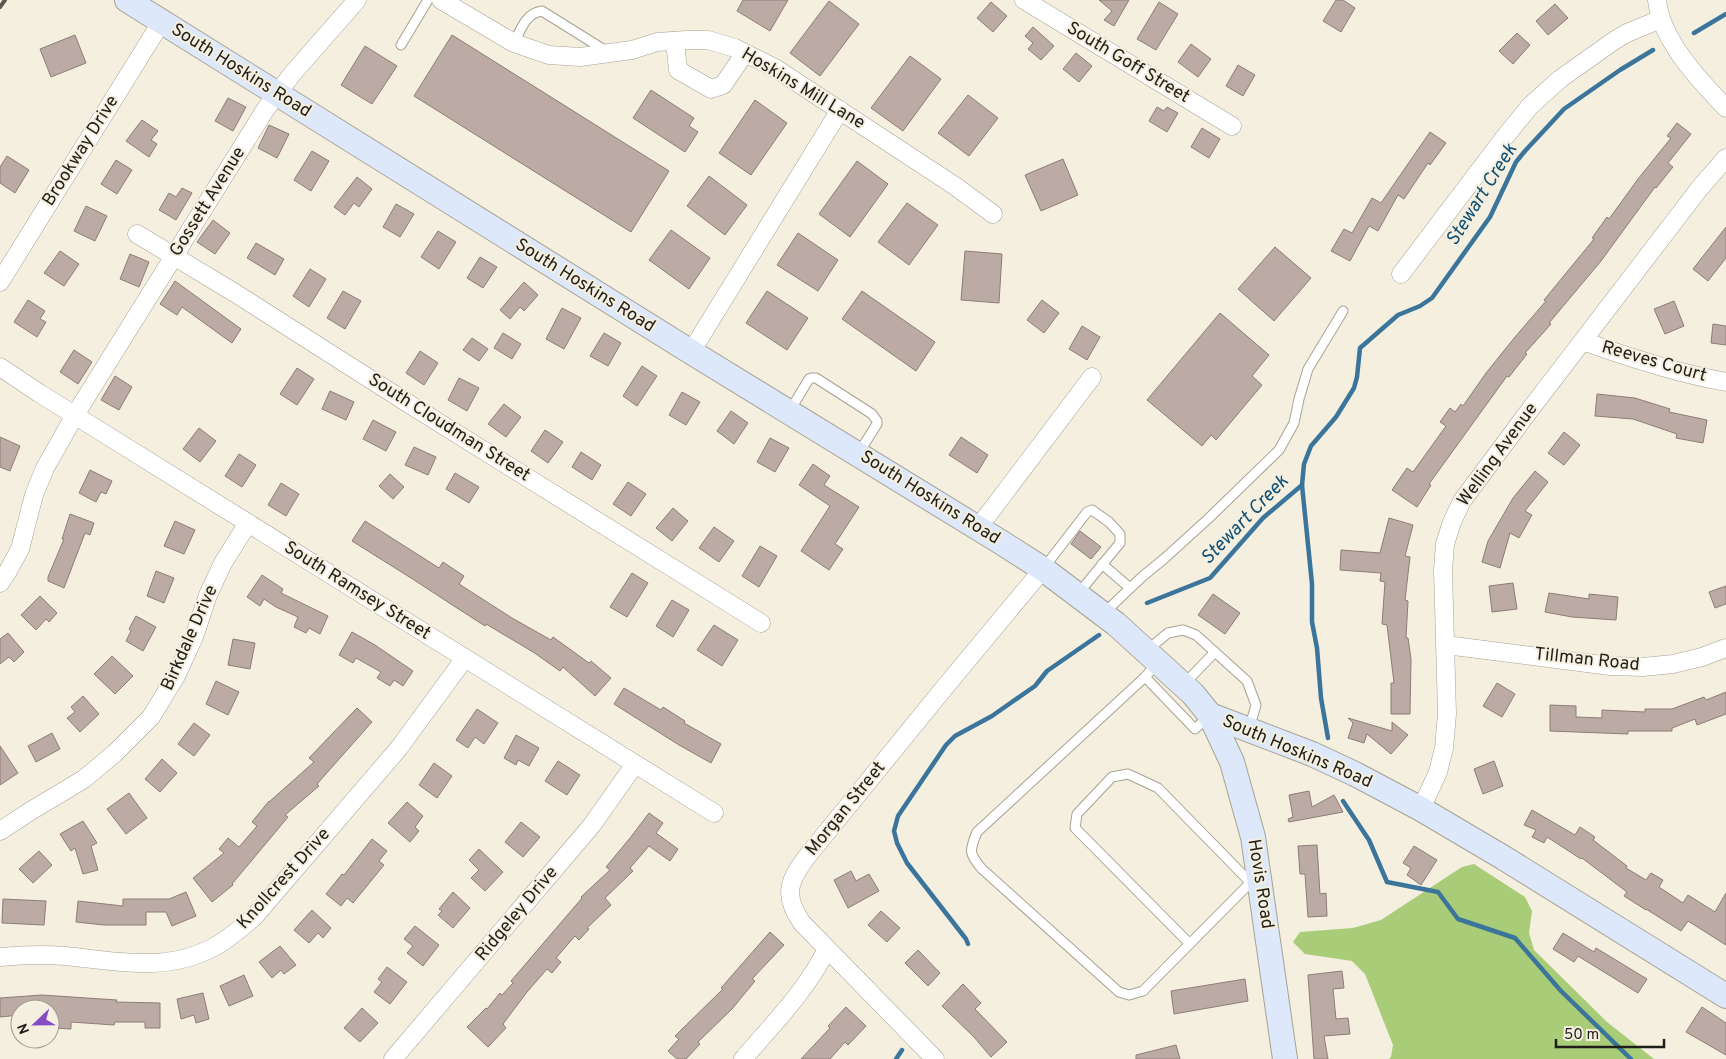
<svg xmlns="http://www.w3.org/2000/svg" width="1726" height="1059" font-family="Overpass,sans-serif">
<style>
.forest{fill:#a8cc78}
.lines{fill:none;stroke-linecap:round;stroke-linejoin:round}
.stream{stroke:#3b759b;stroke-width:4.5}
.building{fill:#bcaba4;stroke:#8d7d77}
.lane-casing{stroke:#a7a293;stroke-width:11}
.street-casing{stroke:#a7a293;stroke-width:19}
.secondary-casing{stroke:#a7a293;stroke-width:26}
.lane{stroke:#fff;stroke-width:9}
.street{stroke:#fff;stroke-width:18}
.secondary{stroke:#dde8fa;stroke-width:24}
.rail{stroke:#5c5950;stroke-width:4}
.labels{text-anchor:middle;dominant-baseline:central;stroke-width:4;stroke-linejoin:round;paint-order:stroke}
.street-label{font-size:18px;fill:#201e18;stroke:#f4efdf}
.water-label{font-size:19px;font-style:italic;fill:#0f4f75;stroke:#f4efdf}
</style>
<rect width="100%" height="100%" fill="#f4efdf"/>
<polygon class="forest" points="1474,864 1525,897 1532,911 1529,933 1534,950 1607,1022 1654,1059 1389,1059 1391,1057 1393,1045 1365,974 1352,961 1305,954 1293,942 1300,932 1353,928 1381,920 1462,867"/>
<g class="lines">
<g class="stream">
<polyline points="1694,33 1726,14"/>
<polyline points="1147,603 1210,578 1263,518 1302,485"/>
<polyline points="1328,738 1321,698 1317,648 1312,622 1312,584 1302,485 1304,464 1311,446 1336,417 1354,388 1357,377 1360,348 1398,315 1420,306 1432,298 1490,217 1516,162 1525,151 1564,109 1620,70 1653,50"/>
<polyline points="1343,801 1369,840 1387,882 1438,892 1458,919 1515,938 1561,991 1631,1059"/>
<polyline points="968,944 966,939 907,863 897,843 894,831 898,816 946,745 955,736 992,716 1035,686 1047,671 1099,635"/>
<polyline points="896,1059 902,1050"/>
</g>
</g>
<g class="building">
<polygon points="743,0 788,0 770,31 737,11"/>
<polygon points="1099,0 1129,0 1114,26 1104,20 1112,11"/>
<polygon points="1336,0 1343,0 1355,8 1341,32 1323,21"/>
<polygon points="829,1 859,24 820,76 790,53"/>
<polygon points="991,2 1007,16 993,32 977,18"/>
<polygon points="1159,2 1178,14 1156,50 1137,39"/>
<polygon points="1555,4 1568,18 1548,35 1536,21"/>
<polygon points="1033,27 1054,46 1041,60 1028,49 1033,43 1025,36"/>
<polygon points="1517,33 1530,45 1513,64 1499,51"/>
<polygon points="75,35 86,63 51,77 40,49"/>
<polygon points="452,35 669,171 631,232 414,96"/>
<polygon points="1191,44 1211,59 1198,77 1178,62"/>
<polygon points="365,46 397,66 372,104 341,85"/>
<polygon points="1076,53 1092,66 1079,82 1063,69"/>
<polygon points="910,56 941,79 903,131 871,108"/>
<polygon points="1238,65 1255,75 1243,96 1226,86"/>
<polygon points="651,90 694,118 689,126 698,132 685,152 633,118"/>
<polygon points="968,95 998,118 969,156 938,133"/>
<polygon points="228,98 246,107 233,131 215,121"/>
<polygon points="755,100 787,123 751,175 719,153"/>
<polygon points="1157,107 1164,111 1167,107 1178,113 1167,132 1149,121"/>
<polygon points="142,120 158,131 151,140 157,144 149,157 126,141"/>
<polygon points="1677,123 1691,134 1668,163 1673,167 1656,188 1655,187 1601,261 1549,323 1551,324 1525,353 1527,354 1509,377 1507,376 1429,484 1431,485 1417,507 1392,490 1407,468 1413,472 1446,426 1440,422 1450,408 1455,412 1461,404 1463,406 1486,373 1515,337 1546,301 1544,300 1594,239 1592,238 1607,217 1609,219 1638,179 1671,138 1667,136"/>
<polygon points="269,125 289,134 277,158 258,148"/>
<polygon points="1202,128 1220,139 1209,158 1191,147"/>
<polygon points="1430,132 1446,143 1430,165 1428,163 1404,199 1398,195 1378,231 1369,226 1350,261 1331,251 1344,229 1352,233 1372,198 1381,203"/>
<polygon points="312,151 329,161 311,191 294,180"/>
<polygon points="7,156 29,170 15,193 0,183 0,167"/>
<polygon points="1063,159 1078,195 1041,211 1025,175"/>
<polygon points="116,160 132,170 117,194 101,184"/>
<polygon points="857,161 888,184 850,237 819,214"/>
<polygon points="709,176 747,205 725,235 687,206"/>
<polygon points="357,177 372,189 359,207 354,203 345,215 334,207"/>
<polygon points="182,188 192,193 176,220 159,210 169,193 176,197"/>
<polygon points="907,203 938,225 909,265 878,242"/>
<polygon points="396,204 414,214 400,237 383,227"/>
<polygon points="86,206 107,216 95,241 74,231"/>
<polygon points="213,220 230,233 215,254 197,242"/>
<polygon points="1726,227 1726,258 1708,281 1693,269"/>
<polygon points="671,230 710,258 689,289 649,260"/>
<polygon points="438,231 456,242 439,269 421,257"/>
<polygon points="798,233 838,260 818,291 777,265"/>
<polygon points="256,243 284,259 275,275 247,258"/>
<polygon points="1275,247 1311,278 1274,321 1238,289"/>
<polygon points="60,251 79,264 64,286 44,273"/>
<polygon points="965,251 1002,254 999,303 961,300"/>
<polygon points="130,254 149,262 139,287 120,279"/>
<polygon points="480,257 497,267 483,288 467,278"/>
<polygon points="310,269 326,279 309,307 293,296"/>
<polygon points="175,281 241,329 232,343 182,307 177,315 160,304"/>
<polygon points="524,282 538,295 524,311 520,307 510,319 500,310"/>
<polygon points="343,291 361,301 345,329 327,318"/>
<polygon points="767,291 808,318 787,350 746,323"/>
<polygon points="862,291 935,342 916,371 842,319"/>
<polygon points="28,300 45,311 40,319 46,322 37,337 14,322"/>
<polygon points="1042,300 1059,313 1044,333 1027,320"/>
<polygon points="1674,301 1684,326 1665,334 1654,309"/>
<polygon points="562,308 581,318 564,349 546,339"/>
<polygon points="1220,313 1269,355 1252,376 1262,385 1216,440 1211,435 1202,446 1147,400"/>
<polygon points="1713,324 1726,326 1726,345 1711,343"/>
<polygon points="1082,326 1100,337 1087,360 1069,349"/>
<polygon points="503,333 521,344 512,359 494,348"/>
<polygon points="604,333 621,343 608,366 590,356"/>
<polygon points="472,338 488,349 479,361 463,350"/>
<polygon points="74,350 92,362 78,384 60,372"/>
<polygon points="420,351 438,363 424,385 406,373"/>
<polygon points="642,366 657,376 637,406 623,396"/>
<polygon points="297,368 314,379 297,405 280,394"/>
<polygon points="115,376 132,387 119,410 101,400"/>
<polygon points="459,378 479,388 467,411 448,400"/>
<polygon points="330,391 354,402 346,420 322,409"/>
<polygon points="682,392 700,402 686,425 669,415"/>
<polygon points="1597,394 1635,398 1670,409 1669,412 1707,420 1703,443 1676,438 1677,434 1633,419 1595,416"/>
<polygon points="504,404 521,417 506,437 488,424"/>
<polygon points="731,411 748,423 734,444 717,431"/>
<polygon points="373,420 396,432 386,451 363,439"/>
<polygon points="199,428 216,441 200,462 183,449"/>
<polygon points="545,430 563,442 548,463 531,451"/>
<polygon points="1564,432 1580,445 1564,465 1548,453"/>
<polygon points="0,437 20,446 10,471 0,467"/>
<polygon points="961,437 988,455 977,473 949,455"/>
<polygon points="770,438 789,448 775,472 757,462"/>
<polygon points="414,447 436,457 428,475 405,465"/>
<polygon points="581,452 601,465 592,480 572,467"/>
<polygon points="239,454 256,465 242,487 225,476"/>
<polygon points="813,464 830,476 824,485 859,507 835,544 843,549 829,570 801,551 830,506 799,485"/>
<polygon points="90,470 112,481 106,494 101,492 96,502 79,493"/>
<polygon points="1535,471 1548,482 1525,511 1532,515 1519,538 1510,533 1500,568 1482,562 1488,541 1513,498"/>
<polygon points="455,473 479,487 469,503 446,489"/>
<polygon points="390,474 404,487 393,499 379,486"/>
<polygon points="628,482 646,494 631,516 613,504"/>
<polygon points="281,483 299,494 286,516 268,505"/>
<polygon points="673,508 688,521 672,541 656,528"/>
<polygon points="70,514 94,523 90,535 85,533 64,588 48,581 48,577 64,539 62,539"/>
<polygon points="1389,518 1413,525 1405,556 1410,557 1405,600 1408,601 1406,638 1408,638 1411,659 1410,714 1391,714 1391,683 1394,683 1387,625 1382,624 1385,582 1380,581 1381,573 1340,570 1341,550 1380,553"/>
<polygon points="175,521 195,530 184,554 164,546"/>
<polygon points="365,521 439,568 443,562 464,576 459,584 512,618 551,640 553,637 589,663 591,661 611,678 595,696 563,667 560,671 533,652 486,624 485,626 457,608 411,578 352,541"/>
<polygon points="714,527 734,541 719,562 699,548"/>
<polygon points="1080,531 1101,547 1091,559 1071,544"/>
<polygon points="760,546 777,556 759,587 742,576"/>
<polygon points="156,571 174,578 164,603 147,596"/>
<polygon points="632,573 648,583 627,617 610,607"/>
<polygon points="262,575 283,589 281,593 328,616 320,634 309,628 306,633 294,627 298,617 276,607 264,599 260,606 247,597"/>
<polygon points="1513,583 1517,609 1492,612 1489,586"/>
<polygon points="1726,586 1726,604 1715,608 1709,592"/>
<polygon points="1549,593 1589,599 1589,594 1618,597 1616,620 1572,617 1545,612"/>
<polygon points="1213,594 1240,613 1225,634 1198,615"/>
<polygon points="40,596 57,613 49,622 46,619 36,630 21,615"/>
<polygon points="672,600 689,610 673,637 656,626"/>
<polygon points="136,616 156,627 143,651 126,641 131,631 129,629"/>
<polygon points="714,625 738,640 722,666 697,650"/>
<polygon points="352,632 375,645 413,671 403,686 394,680 390,686 377,678 381,672 356,658 353,663 339,655"/>
<polygon points="8,633 24,652 14,662 9,657 0,664 0,639"/>
<polygon points="233,639 255,643 250,669 228,665"/>
<polygon points="112,656 133,676 115,694 94,674"/>
<polygon points="216,681 239,692 228,715 206,704"/>
<polygon points="1497,683 1515,694 1502,717 1483,706"/>
<polygon points="624,688 661,710 663,707 685,721 684,723 721,744 711,763 679,745 614,704"/>
<polygon points="1726,692 1726,714 1697,725 1695,719 1672,728 1672,731 1628,731 1628,734 1550,731 1550,705 1576,706 1576,717 1602,718 1602,710 1645,712 1645,709 1672,709 1704,697 1706,700"/>
<polygon points="83,696 99,714 80,732 67,718 75,712 71,707"/>
<polygon points="357,708 372,722 317,784 319,786 285,815 288,817 232,884 233,885 212,902 193,878 224,853 219,849 228,838 239,847 257,826 252,822 269,801 269,802 314,762 309,758"/>
<polygon points="477,709 498,723 484,744 475,737 468,748 456,740"/>
<polygon points="1348,718 1392,731 1392,722 1408,735 1391,754 1367,734 1364,743 1348,738 1353,723"/>
<polygon points="194,723 210,735 194,756 178,744"/>
<polygon points="52,733 60,749 36,762 28,746"/>
<polygon points="516,735 539,748 529,766 518,760 516,765 504,758"/>
<polygon points="0,746 18,773 0,785"/>
<polygon points="162,759 177,773 160,792 145,779"/>
<polygon points="558,761 580,775 567,795 545,781"/>
<polygon points="1494,761 1503,786 1483,794 1474,769"/>
<polygon points="434,763 452,776 437,798 419,785"/>
<polygon points="1309,791 1312,807 1334,795 1343,812 1289,822 1288,819 1293,817 1289,795"/>
<polygon points="129,793 147,818 126,834 107,809"/>
<polygon points="407,802 423,816 415,827 419,831 410,842 388,823"/>
<polygon points="1532,810 1575,835 1580,827 1595,837 1593,840 1627,866 1626,868 1646,880 1651,873 1663,880 1659,887 1683,903 1688,895 1715,912 1726,893 1726,945 1688,921 1681,931 1646,909 1646,910 1624,896 1627,892 1582,858 1581,859 1547,837 1544,843 1532,837 1536,830 1524,825"/>
<polygon points="649,813 663,823 656,833 678,849 670,861 649,846 630,868 633,871 605,898 611,905 587,928 589,929 579,940 575,936 556,958 561,962 552,973 547,969 527,992 503,1024 506,1028 488,1047 467,1027 486,1008 487,1009 500,993 502,995 513,983 511,981 582,898 581,897 610,870 606,867 630,838"/>
<polygon points="83,821 97,843 91,846 98,870 83,874 75,848 71,851 60,834"/>
<polygon points="521,822 540,837 523,857 505,842"/>
<polygon points="372,839 387,851 379,861 384,865 353,903 347,898 341,906 326,894 342,874 344,875"/>
<polygon points="1317,845 1320,894 1326,893 1327,916 1308,917 1305,874 1300,874 1298,846"/>
<polygon points="1414,846 1437,860 1421,885 1407,875 1411,868 1403,863"/>
<polygon points="479,849 503,872 485,891 471,878 479,870 469,860"/>
<polygon points="39,851 52,865 33,883 19,869"/>
<polygon points="851,871 856,881 869,874 879,891 848,908 834,880"/>
<polygon points="186,892 196,916 172,926 166,912 146,912 146,925 104,925 76,922 78,901 123,906 123,899 169,899"/>
<polygon points="453,892 470,908 453,928 438,915 442,911 439,909"/>
<polygon points="3,899 46,901 44,925 2,923"/>
<polygon points="312,910 331,928 323,938 318,933 309,943 294,930"/>
<polygon points="881,911 900,928 887,942 868,925"/>
<polygon points="415,926 439,945 423,966 407,953 413,946 404,939"/>
<polygon points="770,932 784,945 752,979 755,981 732,1009 698,1042 700,1044 686,1059 677,1059 668,1051 679,1039 675,1036 723,989 721,988"/>
<polygon points="1563,933 1594,952 1596,948 1647,979 1638,993 1578,956 1574,962 1553,949"/>
<polygon points="280,946 296,965 284,974 281,970 272,978 259,962"/>
<polygon points="918,950 940,973 928,986 905,963"/>
<polygon points="387,967 407,982 390,1004 374,992 382,982 378,979"/>
<polygon points="1342,971 1344,988 1333,989 1336,1019 1348,1018 1350,1034 1324,1036 1328,1059 1314,1059 1308,975"/>
<polygon points="244,975 253,996 229,1006 220,986"/>
<polygon points="1245,979 1248,1001 1174,1014 1171,991"/>
<polygon points="963,984 981,1003 975,1009 1007,1042 991,1057 974,1037 942,1006"/>
<polygon points="203,993 209,1019 196,1023 194,1015 181,1019 177,999"/>
<polygon points="42,995 117,1000 116,1002 160,1003 160,1028 145,1028 145,1022 115,1022 114,1025 71,1022 71,1029 54,1028 55,1016 50,1016 50,1009 20,1009 20,1015 0,1017 0,998"/>
<polygon points="846,1007 866,1026 848,1045 845,1042 830,1059 801,1059 830,1028 828,1026"/>
<polygon points="1702,1007 1726,1023 1726,1055 1686,1032"/>
<polygon points="362,1008 378,1023 360,1042 344,1028"/>
<polygon points="1176,1045 1180,1059 1136,1059 1136,1055"/>
</g>
<g class="lines">
<g class="lane-casing">
<g id="lane">
<path d="M514,43c7,-14 12,-30 28,-32l64,40"/>
<polyline points="401,45 428,0"/>
<polyline points="789,412 809,379 811,378 816,378 872,414 877,421 877,424 858,454"/>
<polyline points="1102,564 1130,588"/>
<polyline points="1043,569 1087,512 1092,510 1109,522 1120,534 1120,543 1077,595"/>
<polyline points="1103,614 1143,576 1165,558 1209,518 1279,450 1294,423 1299,399 1308,369 1343,311"/>
<polyline points="1146,651 1168,633 1183,630 1196,635 1247,681 1256,705 1249,729"/>
<path d="M1158,662l-13,15 -168,155c-8,19 -8,22 5,37l137,123 10,3 14,-4 112,-113"/>
<polyline points="1145,677 1195,729 1208,717"/>
<polyline points="1184,684 1215,652"/>
<polyline points="1189,943 1075,828 1077,814 1112,777 1128,774 1158,788 1250,882"/>
</g>
</g>
<g class="street-casing">
<g id="street">
<polyline points="441,0 514,43 549,55 580,57 632,50 657,42 687,40 708,40 735,48 775,68 955,186 993,214"/>
<polyline points="1024,0 1232,126"/>
<path d="M1657,0c4,40 42,80 69,108"/>
<polyline points="675,41 678,70 711,89 723,85 745,53"/>
<polyline points="137,234 235,293 417,409 761,623"/>
<polyline points="1401,274 1504,138 1530,106 1560,79 1615,40 1627,33 1661,19"/>
<polyline points="0,282 162,21"/>
<path d="M1583,341c47,17 93,32 143,41"/>
<polyline points="691,352 840,110"/>
<polyline points="0,367 39,393 714,813"/>
<polyline points="978,528 1092,377"/>
<polyline points="0,583 8,571 20,549 34,495 45,468 75,415 265,110 293,73 357,0"/>
<polyline points="1446,645 1610,666 1643,667 1673,664 1702,657 1726,648"/>
<polyline points="1421,809 1438,772 1444,748 1447,714 1443,570 1445,544 1452,522 1462,501 1529,411 1699,189 1726,158"/>
<polyline points="0,831 29,812 84,779 115,753 151,717 176,676 194,637 208,595 223,563 248,523"/>
<path d="M0,957c21,-2 44,-3 65,-1 50,5 101,17 149,-9 15,-8 27,-19 40,-30l145,-169 66,-90"/>
<polyline points="393,1059 592,825 635,764"/>
<path d="M743,1059c31,-36 63,-68 84,-110"/>
<path d="M935,1059l-133,-136c-20,-29 -13,-43 7,-69l136,-167 98,-118"/>
</g>
</g>
<g class="secondary-casing">
<g id="secondary">
<polyline points="127,0 691,352 999,541 1043,569 1116,624 1193,694 1210,715 1312,754 1355,774 1421,809 1504,858 1726,996"/>
<polyline points="1210,715 1232,762 1253,837 1285,1059"/>
</g>
</g>
<use href="#lane" class="lane"/>
<use href="#street" class="street"/>
<use href="#secondary" class="secondary"/>
<polyline class="rail" points="0,7 5,0"/>
</g>
<g class="labels">
<g class="street-label">
<text transform="translate(1128 63) rotate(31)">South Goff Street</text>
<text transform="translate(241 71) rotate(32)">South Hoskins Road</text>
<text transform="translate(803 89) rotate(31)">Hoskins Mill Lane</text>
<text transform="translate(81 151) rotate(-58)">Brookway Drive</text>
<text transform="translate(208 202) rotate(-58)">Gossett Avenue</text>
<text transform="translate(585 286) rotate(32)">South Hoskins Road</text>
<text transform="translate(1654 362) rotate(16)">Reeves Court</text>
<text transform="translate(449 428) rotate(32)">South Cloudman Street</text>
<text transform="translate(1498 455) rotate(-54)">Welling Avenue</text>
<text transform="translate(930 498) rotate(32)">South Hoskins Road</text>
<text transform="translate(357 591) rotate(32)">South Ramsey Street</text>
<text transform="translate(190 638) rotate(-66)">Birkdale Drive</text>
<text transform="translate(1587 660) rotate(6)">Tillman Road</text>
<text transform="translate(1297 752) rotate(23)">South Hoskins Road</text>
<text transform="translate(846 809) rotate(-51)">Morgan Street</text>
<text transform="translate(284 879) rotate(-48)">Knollcrest Drive</text>
<text transform="translate(1260 884) rotate(81)">Hovis Road</text>
<text transform="translate(517 914) rotate(-50)">Ridgeley Drive</text>
</g>
<g class="water-label">
<text transform="translate(1482 195) rotate(-58)">Stewart Creek</text>
<text transform="translate(1245 520) rotate(-46)">Stewart Creek</text>
</g>
</g>
<g transform="translate(35 1024) rotate(248)"><circle r="24" fill="#f4efdf" stroke="#9f9b8f"/>
<path d="M0-4L9 19L0 12L-9 19Z" fill="#864cc3"/>
<text y="-8" font-size="14" font-weight="bold" text-anchor="middle" fill="#201e18">N</text>
</g>
<path d="M1556 1039v8h108v-8" fill="none" stroke="#201e18" stroke-width="2.5"/>
<text x="1564" y="1039" font-size="15" fill="#201e18" stroke="#f4efdf" stroke-width="4" paint-order="stroke">50 m</text>
</svg>
